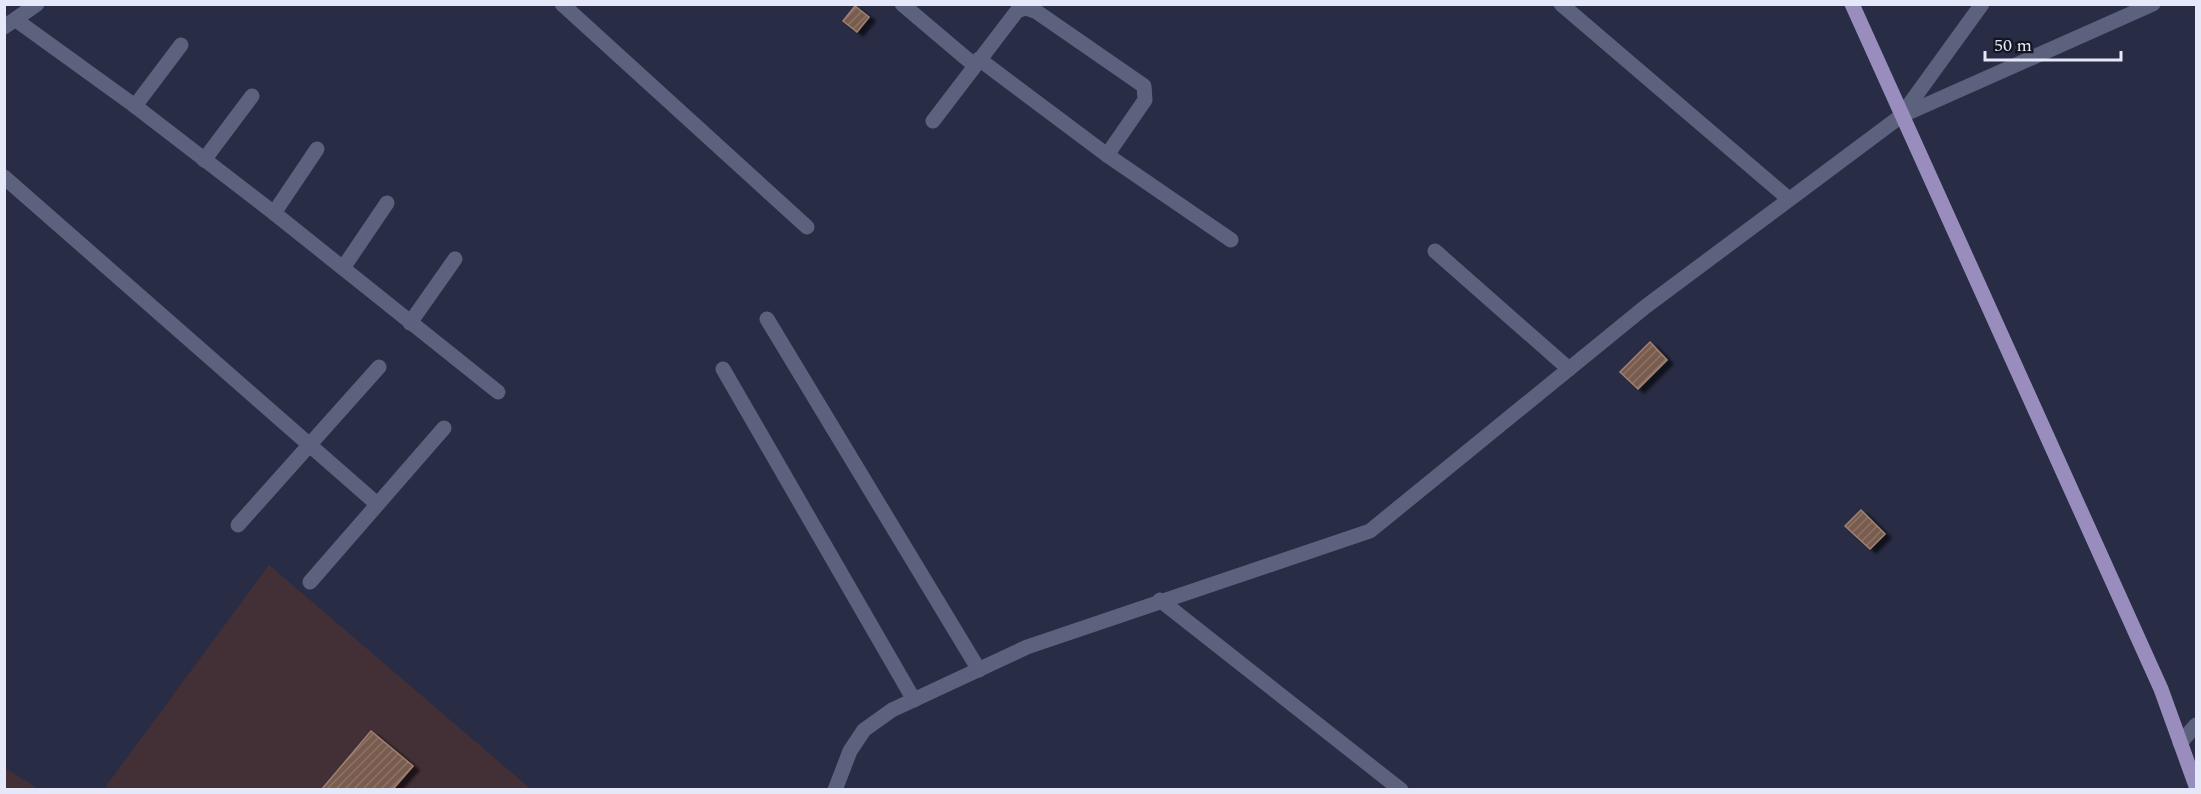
<svg xmlns="http://www.w3.org/2000/svg" width="2201" height="794" font-family="Spectral,serif">
<style>
.education{fill:#432f36}
.building{fill:url(#building-hatch);stroke:#a08172;stroke-width:1.5;filter:url(#shadow)}
.lines{fill:none;stroke-linecap:round;stroke-linejoin:round}
.minor{stroke:#5c627d;stroke-width:15}
.major{stroke:#998dbe;stroke-width:15}
</style>
<defs>
<pattern id="building-hatch" width="6" height="6" patternUnits="userSpaceOnUse" patternTransform="scale(1.5)"><rect width="6" height="6" fill="#795b4e"/><path d="M-1 1l2-2M0 6l6-6M5 7l2-2" fill="none" stroke="#8c7368"/></pattern>
<filter id="shadow"><feDropShadow dx="6" dy="4" stdDeviation="1.5" flood-color="#0009"/></filter>
</defs>
<rect width="100%" height="100%" fill="#282c44"/>
<g class="education">
<polygon points="269,565 531,789 103,790"/>
<polygon points="4,768 5,768 39,789 5,789"/>
</g>
<g class="building">
<polygon points="855,6 869,17 857,32 843,21"/>
<polygon points="1650,342 1667,360 1638,389 1620,372"/>
<polygon points="1861,510 1885,534 1870,549 1845,526"/>
<polygon points="371,731 413,766 393,789 322,789"/>
</g>
<g class="lines">
<g class="minor">
<polyline points="562,4 807,227"/>
<polyline points="902,4 974,65"/>
<polyline points="1561,4 1789,199"/>
<polyline points="16,20 135,106 274,213 498,392"/>
<polyline points="4,27 37,4"/>
<polyline points="979,59 1107,155 1231,240"/>
<polyline points="135,106 181,45"/>
<polyline points="1901,116 1982,4"/>
<polyline points="933,121 1017,11 1026,8 1037,12 1144,86 1145,100 1107,155"/>
<polyline points="204,160 252,96"/>
<polyline points="4,177 377,504"/>
<polyline points="274,213 317,149"/>
<polyline points="1435,251 1569,369"/>
<polyline points="343,268 387,203"/>
<polyline points="767,319 979,670"/>
<polyline points="410,323 455,259"/>
<polyline points="723,369 914,700"/>
<polyline points="238,525 379,367"/>
<polyline points="310,582 444,428"/>
<polyline points="1160,600 1401,790"/>
<polyline points="2180,743 2196,725"/>
<polyline points="835,790 850,751 864,730 892,710 1027,647 1370,531 1645,307 1901,116 2153,4"/>
</g>
<polyline class="major" points="1852,4 2161,689 2196,786"/>
</g>
<rect width="2201" height="794" fill="none" stroke="#e4e8f8" stroke-width="12"/>
<path d="M1985 51v9h136v-9" fill="none" stroke="#e4e8f8" stroke-width="3"/>
<text x="1994" y="51" font-size="18" fill="#e4e8f8" stroke="#131520" stroke-width="4.5" paint-order="stroke">50 m</text>
</svg>
